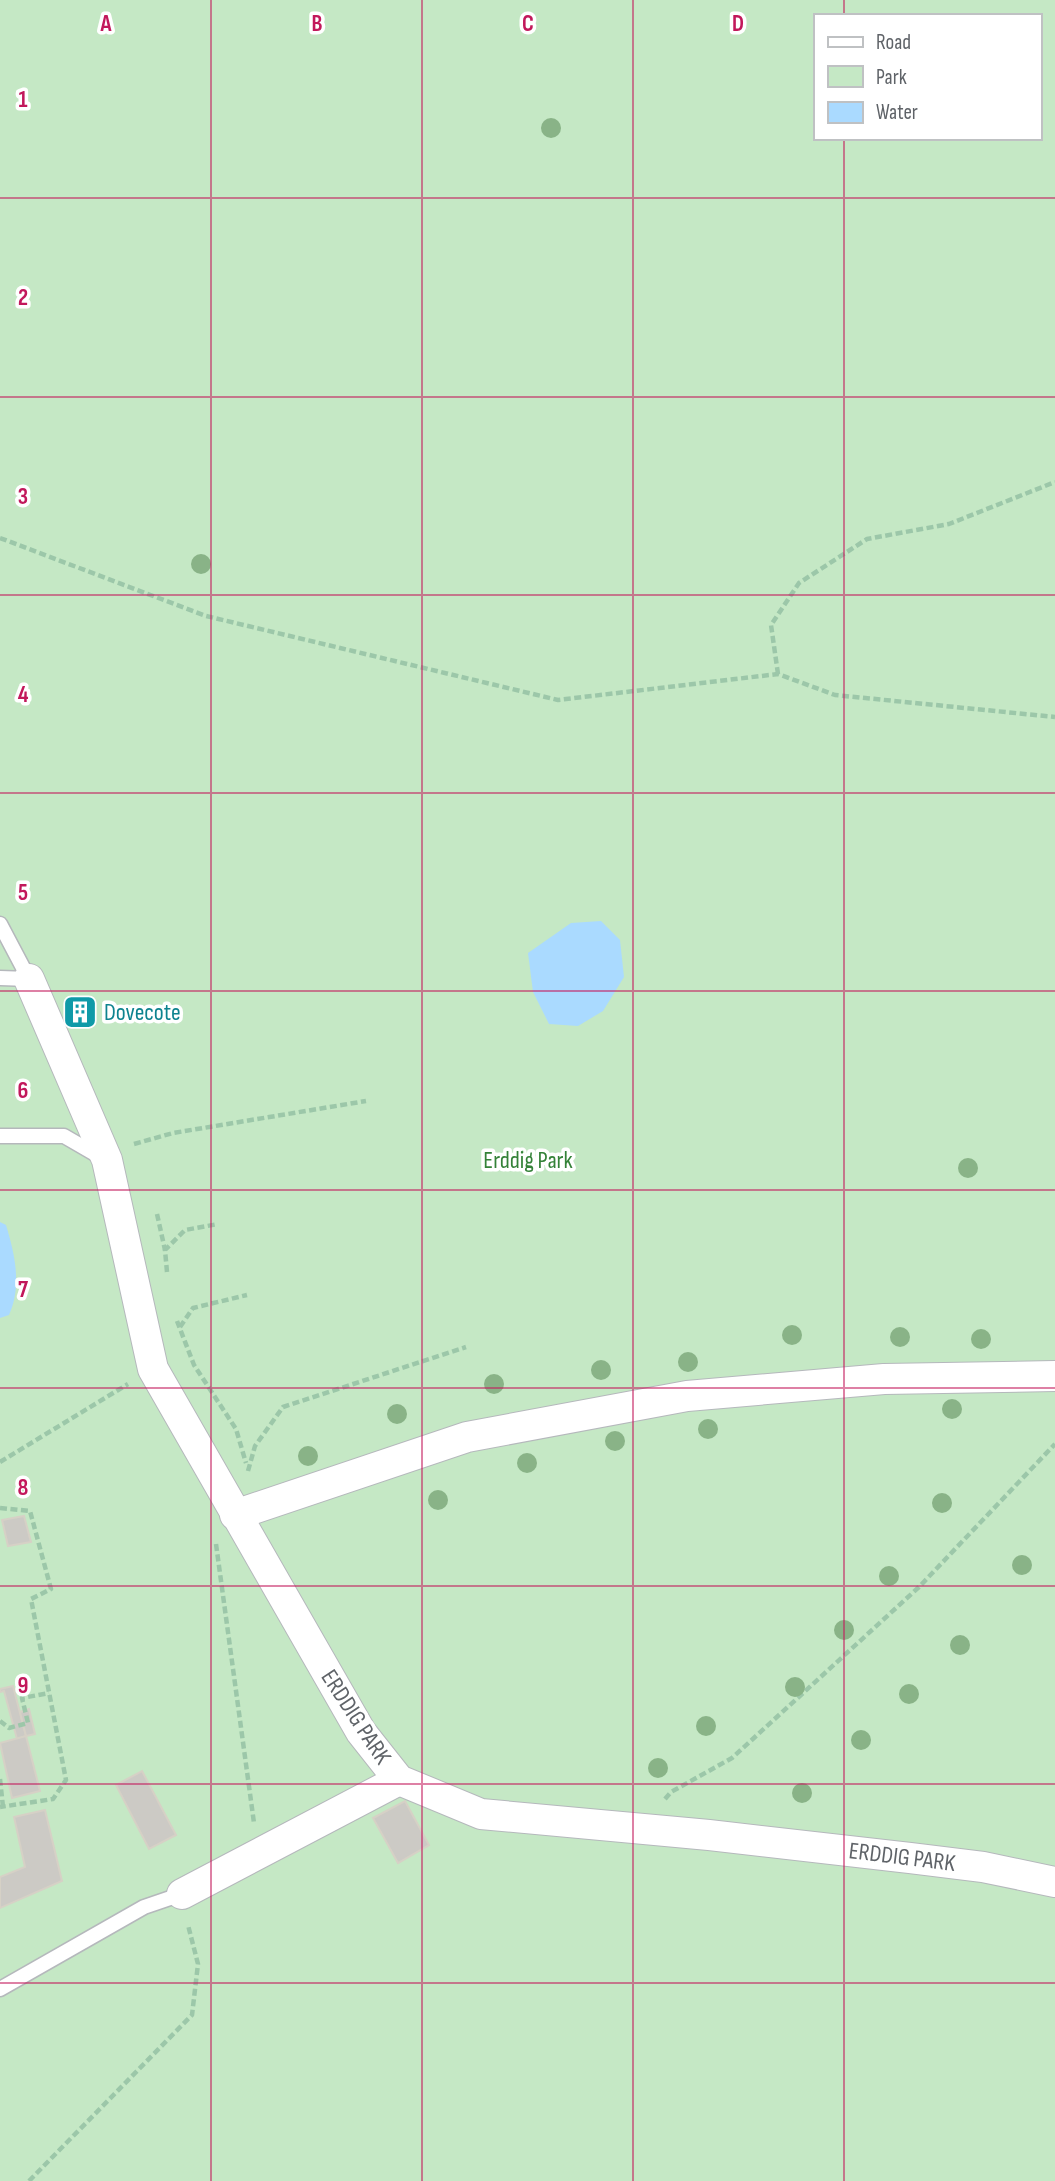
<svg xmlns="http://www.w3.org/2000/svg" width="1055" height="2181" font-family="'Sofia Sans Condensed',sans-serif">
<style>
.green{fill:#c5e8c5;fill-rule:evenodd}
.water{fill:#aadaff}
.building{fill:#cccac5;stroke:#d6d1c6;stroke-width:2}
.lines{fill:none;stroke-linecap:round;stroke-linejoin:round}
.service-casing{stroke:#b5b8bc;stroke-width:17}
.minor-casing{stroke:#b5b8bc;stroke-width:32}
.path{stroke:#9cc7a9;stroke-width:4.5;stroke-dasharray:7 3.5;stroke-linecap:butt}
.service{stroke:#fff;stroke-width:14}
.minor{stroke:#fff;stroke-width:30}
.tree{fill:#89b387}
.grid{fill:none;stroke:#c2185b;stroke-width:2;stroke-opacity:0.55}
.labels{text-anchor:middle;dominant-baseline:central;stroke-width:7;stroke-linejoin:round;paint-order:stroke}
.culture-label{font-size:24px;fill:#0d838f;stroke:#fff;text-anchor:start}
.park-label{font-size:24px;fill:#348238;stroke:#fff}
.street-label{font-size:24px;fill:#5f6368;stroke:#fff}
.grid-label{font-size:23px;text-anchor:middle;font-weight:bold;fill:#c2185b;stroke:#fff;stroke-width:7;stroke-linejoin:round;paint-order:stroke}
</style>
<rect width="100%" height="100%" fill="#f1efe8"/>
<path class="green" d="M0,0h1055v2181h-1055zM815,16h224v122h-224z"/>
<g class="water">
<polygon points="601,921 620,940 624,977 603,1011 578,1026 549,1024 533,992 528,953 571,923"/>
<path d="M0,1222l6,3c9,30 16,61 3,90l-9,3z"/>
</g>
<g class="building">
<circle cx="80" cy="1012" r="15"/>
<polygon points="24,1516 31,1542 8,1546 2,1520"/>
<polygon points="13,1686 26,1736 17,1739 4,1691 0,1692 0,1689"/>
<polygon points="29,1709 35,1734 26,1736 20,1712"/>
<polygon points="26,1736 40,1791 12,1798 0,1743"/>
<polygon points="142,1771 176,1835 149,1849 116,1785"/>
<polygon points="405,1801 429,1845 398,1863 373,1818"/>
<polygon points="45,1810 62,1881 0,1908 0,1877 25,1867 14,1817"/>
</g>
<g class="lines">
<g class="service-casing">
<g id="service">
<polyline points="0,924 29,979 0,978"/>
<polyline points="0,1136 64,1136 102,1158"/>
<polyline points="0,1989 144,1907 182,1894"/>
</g>
</g>
<g class="minor-casing">
<g id="minor">
<polyline points="29,979 107,1160 153,1369 361,1732 399,1780 481,1814 709,1835 910,1858 983,1867 1055,1882"/>
<polyline points="235,1515 467,1437 687,1396 884,1379 1055,1376"/>
<polyline points="182,1894 399,1780"/>
</g>
</g>
<g class="path">
<polyline points="0,538 206,616 558,700 778,674 835,695 1055,717"/>
<polyline points="778,674 771,625 799,583 867,539 949,524 1055,482"/>
<polyline points="134,1144 173,1133 366,1101"/>
<polyline points="157,1214 165,1250"/>
<polyline points="167,1272 165,1250 185,1230 218,1224"/>
<polyline points="177,1321 194,1365 236,1429 246,1463"/>
<polyline points="180,1327 193,1308 247,1295"/>
<polyline points="0,1462 128,1384"/>
<polyline points="248,1471 255,1446 283,1407 466,1347"/>
<polyline points="0,1508 30,1511 51,1589 31,1599 66,1780 53,1799 0,1807"/>
<polyline points="216,1544 254,1823"/>
<polyline points="0,1721 9,1728 28,1723 22,1698 49,1693"/>
<polyline points="0,1779 3,1807"/>
<polyline points="665,1799 671,1792 732,1758 919,1587 1055,1444"/>
<polyline points="29,2181 192,2015 198,1964 188,1925"/>
</g>
<use href="#service" class="service"/>
<use href="#minor" class="minor"/>
</g>
<g class="tree">
<circle cx="551" cy="128" r="10"/>
<circle cx="201" cy="564" r="10"/>
<circle cx="968" cy="1168" r="10"/>
<circle cx="792" cy="1335" r="10"/>
<circle cx="900" cy="1337" r="10"/>
<circle cx="981" cy="1339" r="10"/>
<circle cx="688" cy="1362" r="10"/>
<circle cx="601" cy="1370" r="10"/>
<circle cx="494" cy="1384" r="10"/>
<circle cx="952" cy="1409" r="10"/>
<circle cx="397" cy="1414" r="10"/>
<circle cx="708" cy="1429" r="10"/>
<circle cx="615" cy="1441" r="10"/>
<circle cx="308" cy="1456" r="10"/>
<circle cx="527" cy="1463" r="10"/>
<circle cx="438" cy="1500" r="10"/>
<circle cx="942" cy="1503" r="10"/>
<circle cx="1022" cy="1565" r="10"/>
<circle cx="889" cy="1576" r="10"/>
<circle cx="844" cy="1630" r="10"/>
<circle cx="960" cy="1645" r="10"/>
<circle cx="795" cy="1687" r="10"/>
<circle cx="909" cy="1694" r="10"/>
<circle cx="706" cy="1726" r="10"/>
<circle cx="861" cy="1740" r="10"/>
<circle cx="658" cy="1768" r="10"/>
<circle cx="802" cy="1793" r="10"/>
</g>
<path class="grid" d="M211,0v2181M422,0v2181M633,0v2181M844,0v16M844,138v2043M0,198h1055M0,397h1055M0,595h1055M0,793h1055M0,991h1055M0,1190h1055M0,1388h1055M0,1586h1055M0,1784h1055M0,1983h1055"/>
<defs>
<g id="building-square" transform="scale(1.75)"><rect x="-9" y="-9" width="18" height="18" rx="4" fill="#0f9aa8" stroke="#fff"/><path d="M-4-6H4V6H1V3H-1V6H-4ZM-2.5-4.3h1.7v1.8h-1.7ZM.8-4.3h1.7v1.8H.8ZM-2.5-1h1.7V.8h-1.7ZM.8-1h1.7V.8H.8Z" fill="#fff"/></g>
</defs>
<g fill-rule="evenodd">
<use href="#building-square" x="80" y="1012"/>
</g>
<g class="labels">
<g class="culture-label">
<text x="104" y="1012">Dovecote</text>
</g>
<g class="park-label">
<text x="528" y="1160">Erddig Park</text>
</g>
<g class="street-label">
<text transform="translate(356 1717) rotate(57)">ERDDIG PARK</text>
<text transform="translate(902 1857) rotate(7)">ERDDIG PARK</text>
</g>
</g>
<g class="grid-label">
<text x="106" y="31">A</text>
<text x="317" y="31">B</text>
<text x="528" y="31">C</text>
<text x="738" y="31">D</text>
<text x="23" y="107">1</text>
<text x="23" y="305">2</text>
<text x="23" y="504">3</text>
<text x="23" y="702">4</text>
<text x="23" y="900">5</text>
<text x="23" y="1098">6</text>
<text x="23" y="1297">7</text>
<text x="23" y="1495">8</text>
<text x="23" y="1693">9</text>
</g>
<rect x="814" y="14" width="228" height="126" fill="#ffffff" stroke="#bfc1c3" stroke-width="2"/>
<rect x="828" y="37" width="35" height="10" fill="#ffffff" stroke="#bfc1c3" stroke-width="2"/>
<text x="876" y="49" font-size="21" fill="#5f6368">Road</text>
<rect x="828" y="66" width="35" height="21" fill="#c5e8c5" stroke="#bfc1c3" stroke-width="2"/>
<text x="876" y="84" font-size="21" fill="#5f6368">Park</text>
<rect x="828" y="102" width="35" height="21" fill="#aadaff" stroke="#bfc1c3" stroke-width="2"/>
<text x="876" y="119" font-size="21" fill="#5f6368">Water</text>
</svg>
